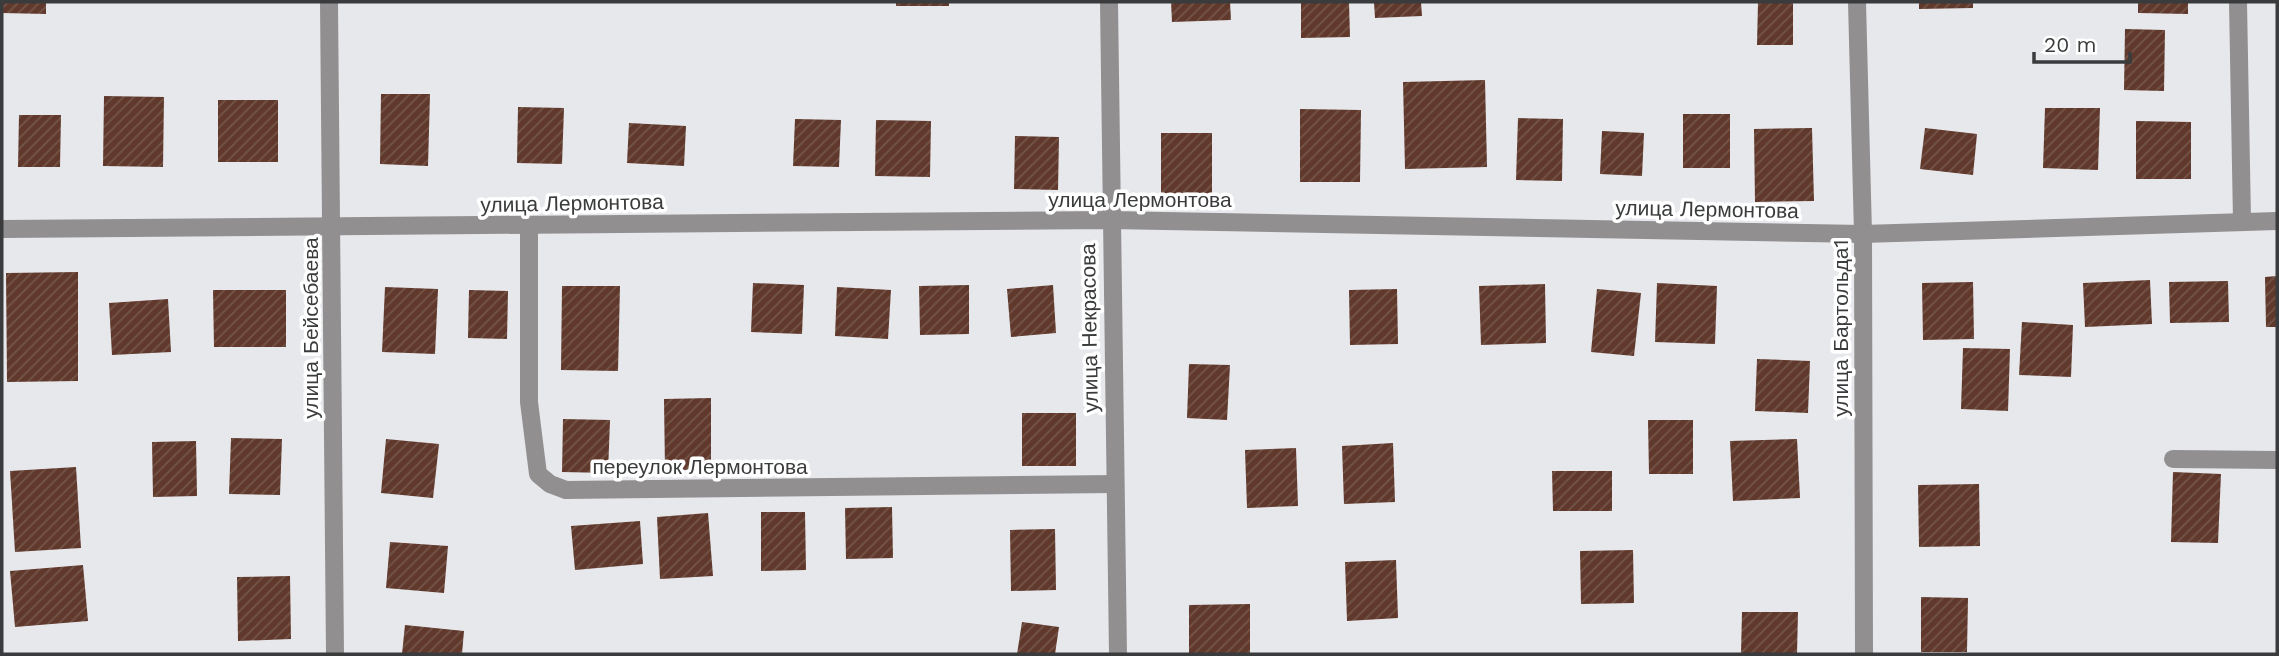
<svg xmlns="http://www.w3.org/2000/svg" width="2279" height="656" font-family="'Work Sans',sans-serif">
<style>
.building{fill:url(#building-hatch)}
.lines{fill:none;stroke-linecap:round;stroke-linejoin:round}
.minor{stroke:#928f90;stroke-width:18}
.labels{text-anchor:middle;dominant-baseline:central;stroke-width:7;stroke-linejoin:round;paint-order:stroke}
.street-label{font-size:21px;fill:#3a3b3c;stroke:#fff}
</style>
<defs>
<pattern id="building-hatch" width="6" height="6" patternUnits="userSpaceOnUse" patternTransform="scale(1.75)"><rect width="6" height="6" fill="#60392c"/><path d="M-1 1l2-2M0 6l6-6M5 7l2-2" fill="none" stroke="#74554a"/></pattern>
</defs>
<rect width="100%" height="100%" fill="#e7e8ec"/>
<g class="building">
<polygon points="2,2 46,2 46,14 2,13"/>
<rect x="896" y="2" width="53" height="4"/>
<polygon points="1171,2 1230,2 1231,20 1172,22"/>
<polygon points="1301,2 1349,2 1350,37 1301,38"/>
<polygon points="1374,2 1421,2 1422,16 1375,18"/>
<polygon points="1758,2 1793,2 1793,45 1757,45"/>
<polygon points="1919,2 1973,2 1973,8 1919,9"/>
<polygon points="2138,2 2188,2 2188,14 2138,13"/>
<polygon points="2125,29 2165,30 2164,91 2124,90"/>
<polygon points="1485,80 1487,167 1405,169 1403,82"/>
<polygon points="381,94 430,94 428,166 380,164"/>
<polygon points="104,96 164,97 163,167 103,166"/>
<rect x="218" y="100" width="60" height="62"/>
<polygon points="518,107 564,108 562,164 517,163"/>
<polygon points="2045,108 2100,108 2098,170 2043,168"/>
<polygon points="1300,109 1361,110 1360,182 1300,182"/>
<rect x="1683" y="114" width="47" height="54"/>
<polygon points="19,115 61,115 60,167 18,167"/>
<polygon points="1518,118 1563,119 1562,181 1516,180"/>
<polygon points="795,119 841,120 839,167 793,166"/>
<polygon points="876,120 931,121 930,177 875,176"/>
<polygon points="2136,121 2191,122 2191,179 2136,179"/>
<polygon points="629,123 686,126 684,166 627,163"/>
<polygon points="1812,128 1814,201 1755,202 1754,129"/>
<polygon points="1925,128 1977,134 1973,175 1920,169"/>
<polygon points="1602,131 1644,133 1642,176 1600,174"/>
<rect x="1161" y="133" width="51" height="69"/>
<polygon points="1015,136 1059,137 1058,190 1014,189"/>
<polygon points="78,272 78,381 7,382 6,273"/>
<polygon points="2277,276 2277,327 2266,327 2265,277"/>
<polygon points="2150,280 2152,324 2085,327 2083,283"/>
<polygon points="2228,281 2229,322 2170,323 2169,282"/>
<polygon points="1973,282 1974,339 1923,340 1922,283"/>
<polygon points="753,283 804,285 802,334 751,332"/>
<polygon points="1657,283 1717,286 1715,344 1655,342"/>
<polygon points="1545,284 1546,343 1481,345 1479,286"/>
<polygon points="969,285 969,334 920,335 919,286"/>
<polygon points="1053,285 1056,333 1011,337 1007,289"/>
<polygon points="562,286 620,286 618,371 561,370"/>
<polygon points="385,287 438,289 435,354 382,352"/>
<polygon points="837,287 891,290 888,339 835,336"/>
<polygon points="1397,289 1398,344 1350,345 1349,290"/>
<polygon points="1597,289 1641,293 1634,356 1591,352"/>
<polygon points="213,290 286,290 286,347 214,347"/>
<polygon points="469,290 508,291 507,339 468,338"/>
<polygon points="168,299 171,352 112,355 109,303"/>
<polygon points="2022,322 2073,325 2071,377 2019,375"/>
<polygon points="1963,348 2010,349 2008,411 1961,409"/>
<polygon points="1757,359 1810,361 1808,413 1755,411"/>
<polygon points="1189,364 1230,365 1227,420 1187,418"/>
<polygon points="711,398 711,470 665,470 664,399"/>
<rect x="1022" y="413" width="54" height="53"/>
<polygon points="563,419 610,420 608,473 562,472"/>
<polygon points="1648,420 1693,420 1693,474 1649,474"/>
<polygon points="231,438 282,439 280,495 229,494"/>
<polygon points="386,439 439,444 433,498 381,493"/>
<polygon points="1797,439 1800,498 1733,501 1730,441"/>
<polygon points="196,441 197,496 153,497 152,442"/>
<polygon points="1393,443 1395,502 1344,504 1342,446"/>
<polygon points="1296,448 1298,506 1247,508 1245,450"/>
<polygon points="76,467 81,548 15,552 10,471"/>
<polygon points="1552,471 1612,471 1612,511 1553,511"/>
<polygon points="2173,472 2221,474 2218,543 2171,542"/>
<polygon points="1979,484 1980,546 1919,547 1918,485"/>
<polygon points="892,507 893,558 846,559 845,508"/>
<polygon points="761,512 805,512 806,570 761,571"/>
<polygon points="708,513 713,576 660,579 657,517"/>
<polygon points="640,521 643,564 575,570 571,526"/>
<polygon points="1055,529 1056,590 1011,591 1010,530"/>
<polygon points="390,542 448,546 444,593 386,588"/>
<polygon points="1633,550 1634,603 1581,604 1580,551"/>
<polygon points="1396,560 1398,618 1347,621 1345,562"/>
<polygon points="83,565 88,621 15,627 10,571"/>
<polygon points="290,576 291,639 238,641 237,577"/>
<polygon points="1921,597 1968,598 1967,652 1921,652"/>
<polygon points="1250,604 1250,654 1189,654 1189,605"/>
<polygon points="1742,612 1798,612 1797,654 1741,654"/>
<polygon points="1022,622 1059,627 1055,654 1017,654"/>
<polygon points="405,625 464,631 462,654 402,654"/>
</g>
<g class="lines">
<g class="minor">
<polyline points="329,2 335,654"/>
<polyline points="1109,2 1118,654"/>
<polyline points="1857,2 1863,234 1864,654"/>
<polyline points="2238,2 2242,221"/>
<polyline points="529,226 529,402 538,474 550,484 566,490 1115,484"/>
<polyline points="2,229 1110,220 1863,234 2277,221"/>
<polyline points="2173,459 2277,460"/>
</g>
</g>
<g class="labels">
<g class="street-label">
<text x="1140" y="199">улица Лермонтова</text>
<text transform="translate(572 203) rotate(-1)">улица Лермонтова</text>
<text transform="translate(1707 209) rotate(1)">улица Лермонтова</text>
<text transform="translate(310 328) rotate(-90)">улица Бейсебаева</text>
<text transform="translate(1089 328) rotate(-91)">улица Некрасова</text>
<text transform="translate(1840 328) rotate(-90)">улица Бартольда1</text>
<text x="700" y="466">переулок Лермонтова</text>
</g>
</g>
<rect width="2279" height="656" fill="none" stroke="#3a3b3c" stroke-width="7"/>
<path d="M2034 52v10h96v-10" fill="none" stroke="#3a3b3c" stroke-width="3.5"/>
<text x="2044" y="52" font-size="21" fill="#3a3b3c" stroke="#ffffff" stroke-width="5" paint-order="stroke">20 m</text>
</svg>
